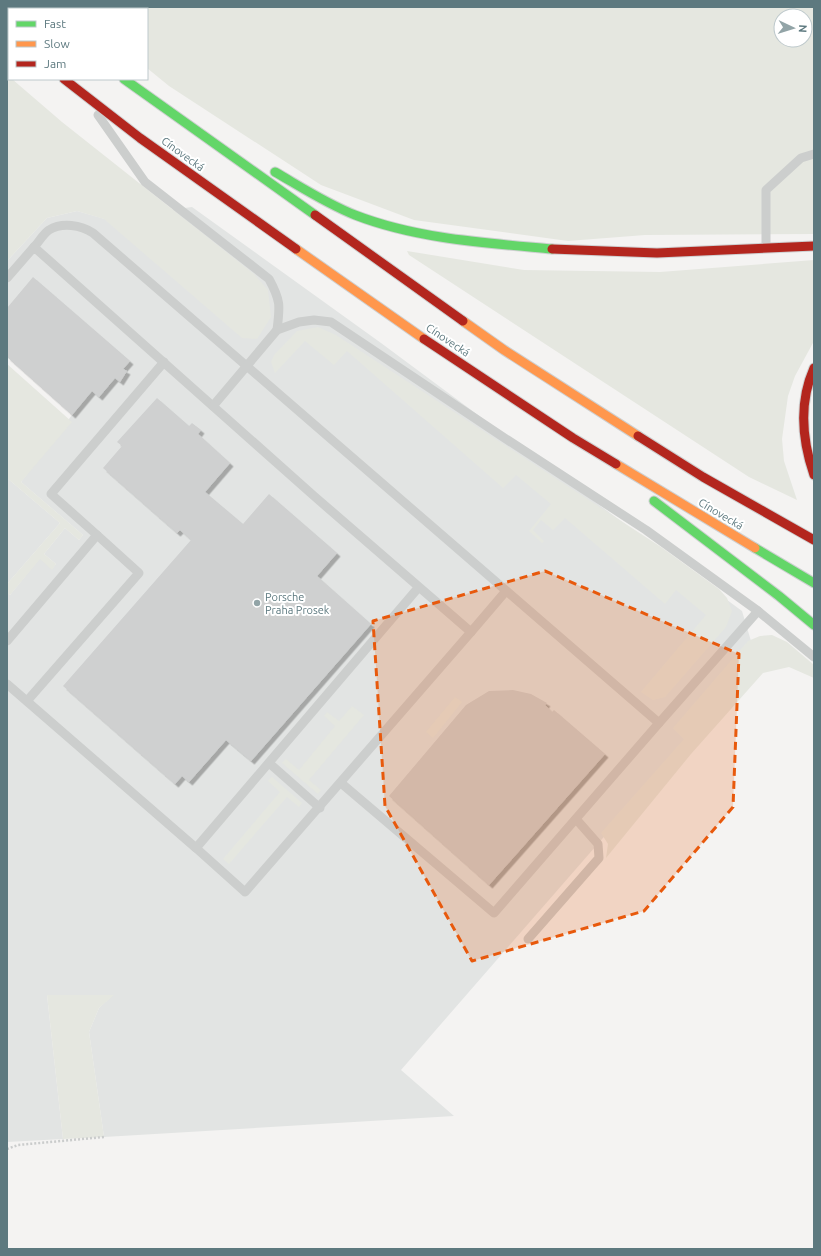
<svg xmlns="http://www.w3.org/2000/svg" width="821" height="1256" font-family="Ubuntu,sans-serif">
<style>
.built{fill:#e2e4e3}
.green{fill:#e5e7e0;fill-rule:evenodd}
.building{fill:#cfd0d0;filter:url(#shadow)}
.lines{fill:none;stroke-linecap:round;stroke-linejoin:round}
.fast-casing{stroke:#ced0d1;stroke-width:11}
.slow-casing{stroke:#ced0d1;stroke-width:11}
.jam-casing{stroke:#ced0d1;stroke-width:11}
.path{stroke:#cacccc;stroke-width:2.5;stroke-dasharray:2 2;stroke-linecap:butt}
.lane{stroke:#cccecd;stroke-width:9}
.fast{stroke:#63d668;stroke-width:9}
.slow{stroke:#ff974d;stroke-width:9}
.jam{stroke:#b3261e;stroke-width:9}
.marked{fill:#e8590c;fill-opacity:0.2;stroke:#e8590c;stroke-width:3;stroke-dasharray:8 5;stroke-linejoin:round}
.poi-dot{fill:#92a4a7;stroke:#fff;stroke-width:1.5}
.labels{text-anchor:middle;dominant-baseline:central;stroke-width:4;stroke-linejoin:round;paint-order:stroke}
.street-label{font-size:11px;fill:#5d797f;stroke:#fff}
.poi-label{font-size:11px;fill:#5d797f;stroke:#fff;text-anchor:start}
</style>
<defs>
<filter id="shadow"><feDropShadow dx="3.5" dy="3.5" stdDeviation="0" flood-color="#0004"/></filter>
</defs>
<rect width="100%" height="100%" fill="#f4f3f2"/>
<g class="built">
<polygon points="192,207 381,343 742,611 757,661 401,1070 454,1116 104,1137 89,1032 99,1008 113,995 47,995 63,1139 7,1142 7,593 10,595 40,558 52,569 56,564 44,554 65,528 79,540 83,535 21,482 72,415 7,357 7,261 47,218 77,211 105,219"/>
<polygon points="7,478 60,523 7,584"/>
</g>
<g class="green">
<path d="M72,7h742v227l-169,1 -77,6 -154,-21 -93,-35 -152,-99 -22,-18v-59h-72zM781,16h24v24h-24z"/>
<polygon points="7,74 9,79 12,79 62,122 254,274 268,290 271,317 257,339 242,338 104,219 77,211 47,218 7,261"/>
<polygon points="407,251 524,270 660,272 814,260 814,341 795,376 788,396 782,439 784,461 797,500 749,477 409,255"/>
<polygon points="318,327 336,335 661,547 719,589 727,598 732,611 726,627 665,697 653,700 641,692 706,615 676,590 665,604 565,518 553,530 541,520 533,530 544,541 542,543 529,531 551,504 516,475 503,488 347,351 334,365 305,341 275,373 271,362 274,355 297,331"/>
<polygon points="7,364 72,422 21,482 83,535 79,540 65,528 44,554 56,564 52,570 40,559 10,595 7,593 7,584 60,523 7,478"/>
<polygon points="772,635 787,642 814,665 814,678 789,667 763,673 691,754 606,858 608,844 601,833 684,739 673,728 748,641 760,636"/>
<polygon points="455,697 462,702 433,738 426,732"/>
<polygon points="352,706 364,715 309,780 321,790 318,794 282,763 286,759 299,770 335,726 324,716 327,712 339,721"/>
<polygon points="272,777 302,803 299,807 287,797 229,864 223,859 280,792 268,781"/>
<polygon points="47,995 114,995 99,1008 89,1032 104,1137 63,1139"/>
</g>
<g class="building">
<polygon points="33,277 130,361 123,369 127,371 120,382 115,378 99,397 92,391 72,415 7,357 7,308"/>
<polygon points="157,398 189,426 192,423 201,430 198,434 230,463 205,492 243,524 269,494 337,553 317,576 371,624 251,761 226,740 189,782 182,776 175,784 63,686 191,540 180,530 177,533 103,468 122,446 117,442"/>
<polygon points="513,690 531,694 547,703 545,705 552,712 554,710 605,754 489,885 389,796 466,705 489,691"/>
</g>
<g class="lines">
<g class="fast-casing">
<g id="fast">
<polyline points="31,7 34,9"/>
<polyline points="124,79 315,215"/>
<path d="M275,172c26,15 52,32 80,43 62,24 131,28 197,34"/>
<polyline points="654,501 779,596 814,625"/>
<polyline points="755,548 814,583"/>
</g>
</g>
<g class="slow-casing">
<g id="slow">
<polyline points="296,249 424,339"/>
<polyline points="463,321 504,350 638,436"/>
<polyline points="616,464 755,548"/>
</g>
</g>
<g class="jam-casing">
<g id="jam">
<polyline points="7,34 9,36"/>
<polyline points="64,79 140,138 296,249"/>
<polyline points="315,215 463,321"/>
<polyline points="552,249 657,253 814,246"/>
<polyline points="424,339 573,438 616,464"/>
<path d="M814,368c-15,34 -12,72 0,107"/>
<polyline points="638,436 703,477 814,540"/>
</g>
</g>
<polyline class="path" points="7,1149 18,1145 104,1137"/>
<g class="lane">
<path d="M98,115l47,67 124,97c12,22 11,27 8,51"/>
<path d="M34,247c5,-5 9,-13 15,-17 13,-8 32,-5 44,3l566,490 -165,190 -153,-130"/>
<polyline points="766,247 766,190 801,158 814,154"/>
<polyline points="7,278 34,247 314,496 471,632 245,892 196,848 418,588"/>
<polyline points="213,406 277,330 299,322 314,320 331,322 500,435 646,530 758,611 814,657"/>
<polyline points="471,632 506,591"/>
<polyline points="7,641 97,535 51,494 164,362"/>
<polyline points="7,684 196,848"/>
<polyline points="27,701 139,573 97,535"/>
<polyline points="659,723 758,611"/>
<polyline points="269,763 320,808"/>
<polyline points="528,939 599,858 598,844 576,819"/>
</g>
<use href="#fast" class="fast"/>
<use href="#slow" class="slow"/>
<use href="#jam" class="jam"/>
</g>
<path class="marked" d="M545,571l194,83 -6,153 -89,104 -172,50 -87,-155 -12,-185z"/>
<circle class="poi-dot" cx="257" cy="603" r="4"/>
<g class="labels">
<g class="street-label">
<text transform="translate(183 154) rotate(36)">Cínovecká</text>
<text transform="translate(448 340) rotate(34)">Cínovecká</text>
<text transform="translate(721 514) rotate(31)">Cínovecká</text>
</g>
<g class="poi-label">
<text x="265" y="597">Porsche<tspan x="265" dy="13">Praha Prosek</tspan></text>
</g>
</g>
<rect width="821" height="1256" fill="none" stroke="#5d797f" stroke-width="16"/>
<rect x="8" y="8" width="140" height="72" fill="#ffffff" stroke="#bec9cc"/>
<rect x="16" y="21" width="20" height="6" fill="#63d668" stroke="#bec9cc"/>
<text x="44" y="28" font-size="12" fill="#5d797f">Fast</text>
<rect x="16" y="41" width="20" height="6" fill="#ff974d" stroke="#bec9cc"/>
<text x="44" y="48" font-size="12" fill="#5d797f">Slow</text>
<rect x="16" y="61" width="20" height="6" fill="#b3261e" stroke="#bec9cc"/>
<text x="44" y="68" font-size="12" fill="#5d797f">Jam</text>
<g transform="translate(793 28) rotate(94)"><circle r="19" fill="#ffffff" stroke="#bec9cc"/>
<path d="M0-3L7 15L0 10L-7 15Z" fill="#92a4a7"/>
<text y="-6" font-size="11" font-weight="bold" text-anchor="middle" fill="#5d797f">N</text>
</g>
</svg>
